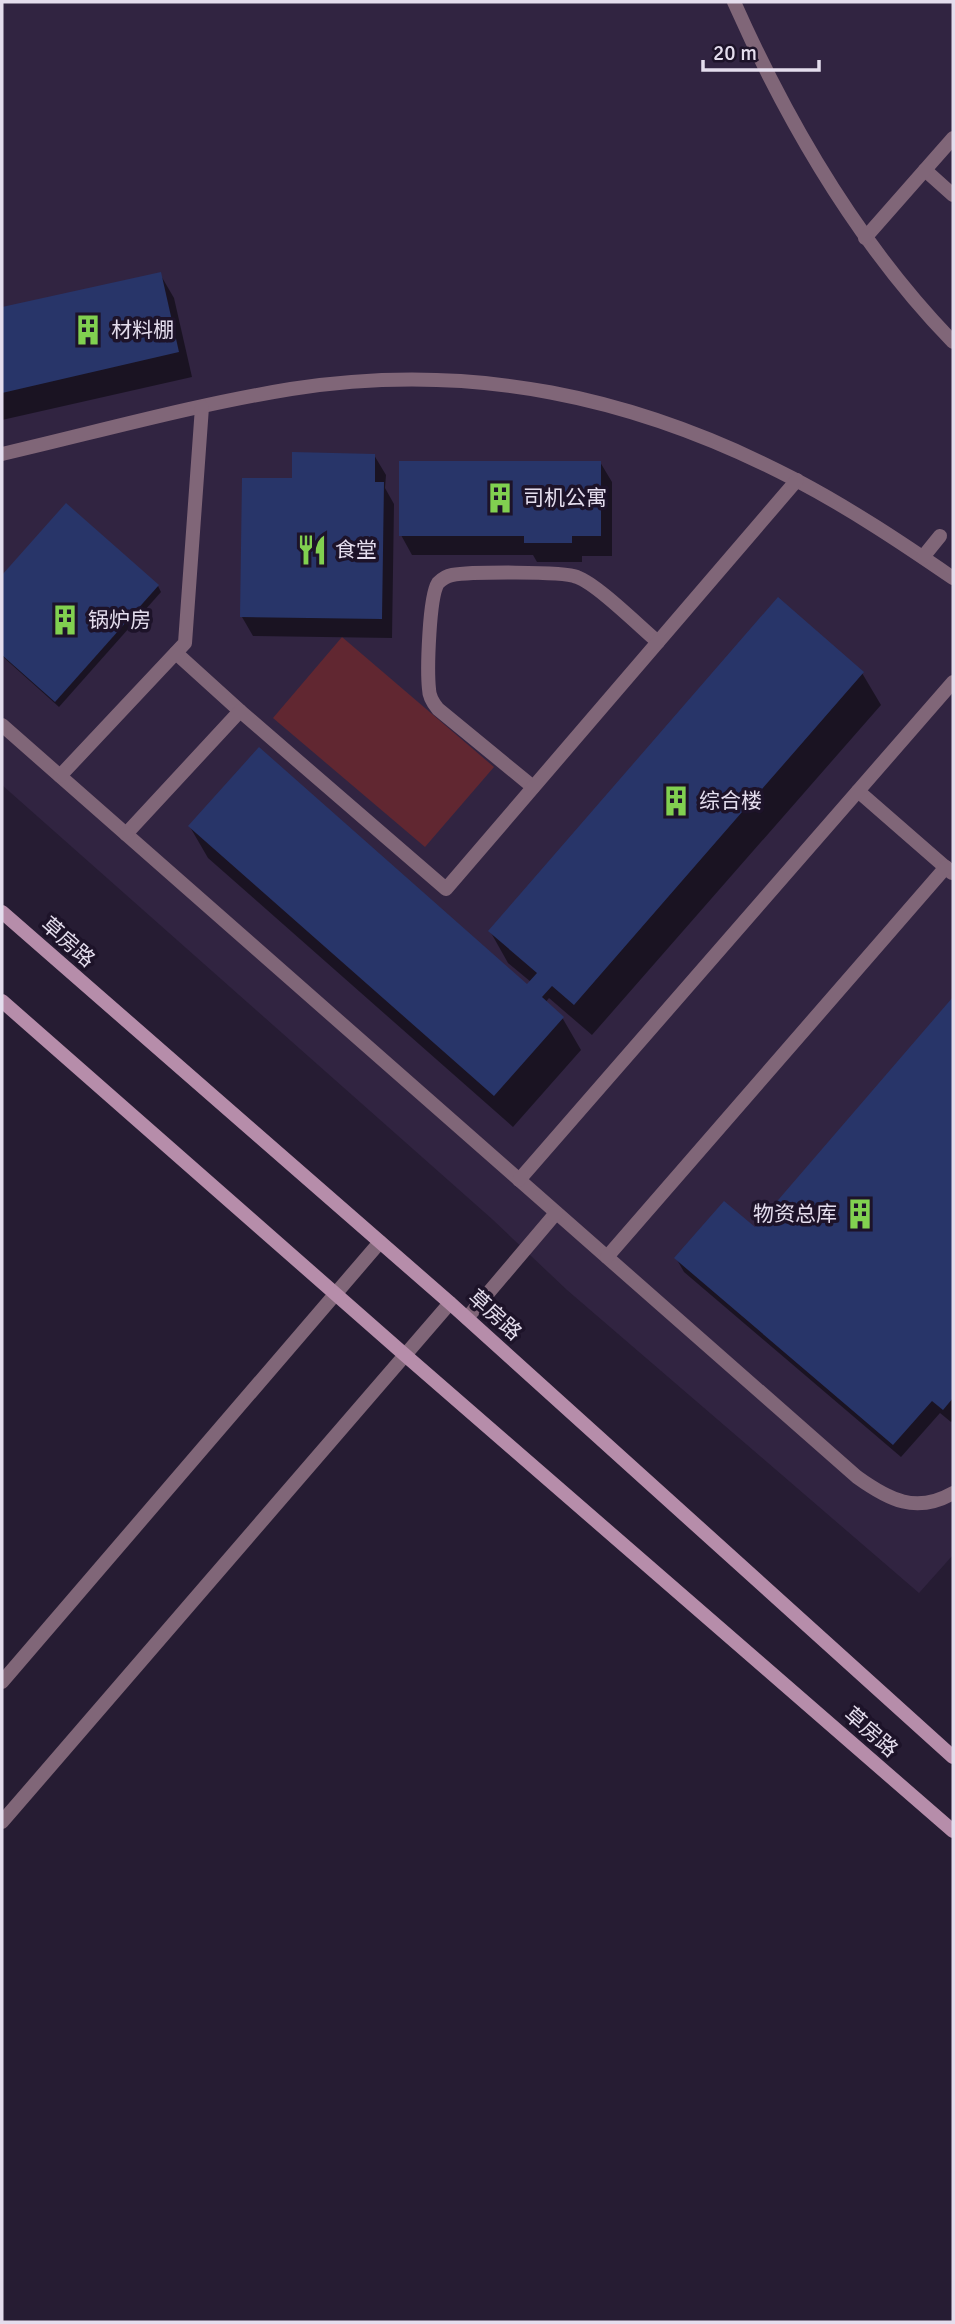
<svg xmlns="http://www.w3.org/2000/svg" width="955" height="2324" font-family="Signika,'Noto Sans SC',sans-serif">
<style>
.built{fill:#312441}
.grass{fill:#612731}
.shadow{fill:#0007}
.building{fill:#283569}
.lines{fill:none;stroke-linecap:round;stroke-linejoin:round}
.service{stroke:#806678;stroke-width:14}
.pedestrian{stroke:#806678;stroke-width:14}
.secondary{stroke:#b68daa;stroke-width:14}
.labels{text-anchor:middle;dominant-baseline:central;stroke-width:7;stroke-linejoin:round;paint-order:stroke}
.poi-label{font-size:21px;fill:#e4dded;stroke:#1d1329;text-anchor:start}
.street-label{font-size:21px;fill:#e4dded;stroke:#1d1329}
</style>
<rect width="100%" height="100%" fill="#261c33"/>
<polygon class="built" points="2,2 953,2 953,1555 919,1593 567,1290 492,1219 2,785"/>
<polygon class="grass" points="342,637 494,767 425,847 273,718"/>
<g class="shadow">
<polygon points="160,274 174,298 192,377 2,420 2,309"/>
<polygon points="374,455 386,475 385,488 394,504 392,638 253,636 242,617 294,480"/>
<polygon points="600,462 612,482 612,556 582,556 582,562 537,562 533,555 412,555 401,535"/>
<polygon points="66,505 158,586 161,592 59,707 2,656 2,578"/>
<polygon points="862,673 881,705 592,1035 549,998 545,1003 563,1019 581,1050 513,1127 208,858 190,827 532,992 531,982 508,963 490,931"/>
<polygon points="953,999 953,1420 951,1422 940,1413 901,1457 684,1272 676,1258 755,1229"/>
</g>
<g class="building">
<polygon points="161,272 179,352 2,393 2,307"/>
<polygon points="292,452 375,454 375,482 384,482 382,619 240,617 242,478 292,478"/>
<polygon points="399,461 601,461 601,536 572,536 572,543 524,543 524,536 399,536"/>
<polygon points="66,503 159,585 55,702 2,655 2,575"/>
<polygon points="778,597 864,672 574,1005 552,986 542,997 564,1017 494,1096 188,826 259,747 527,984 537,973 488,931"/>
<polygon points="953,997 953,1398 943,1410 932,1401 893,1445 674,1258 724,1201 755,1227"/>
</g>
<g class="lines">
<g class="service">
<path d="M734,2c55,124 124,242 219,340"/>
<polyline points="925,170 953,195"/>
<polyline points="865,238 953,138"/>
<path d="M2,454c95,-22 191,-49 289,-65 180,-28 345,7 505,91 55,29 106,63 157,98"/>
<polyline points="923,557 940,536"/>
<polyline points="176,653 240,711"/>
<path d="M2,725l855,752c32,23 59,37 96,16"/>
<polyline points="60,776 185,643 202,407"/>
<path d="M533,787l-95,-78c-5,-6 -9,-12 -9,-20 -2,-19 0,-92 9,-106 4,-4 8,-7 14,-8 17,-3 111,-4 125,2 20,7 63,50 81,65"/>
<polyline points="858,791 952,873"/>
<polyline points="126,834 240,711 446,889 797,480"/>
<polyline points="519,1180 953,682"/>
<polyline points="607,1257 946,867"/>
<polyline points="467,1318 556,1213"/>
</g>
<g class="pedestrian">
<polyline points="2,1682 380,1242"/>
<polyline points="2,1822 450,1303"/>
</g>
<g class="secondary">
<polyline points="2,912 450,1303 953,1757"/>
<polyline points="2,1001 405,1355 953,1831"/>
</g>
</g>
<defs>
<g id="building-bare" transform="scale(2.415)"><path d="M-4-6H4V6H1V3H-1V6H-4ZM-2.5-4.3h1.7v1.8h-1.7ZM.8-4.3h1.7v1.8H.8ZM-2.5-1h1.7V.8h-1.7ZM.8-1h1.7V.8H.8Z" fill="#81d050" stroke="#1d1329" stroke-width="2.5" paint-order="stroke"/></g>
<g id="restaurant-bare" transform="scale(2.415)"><path d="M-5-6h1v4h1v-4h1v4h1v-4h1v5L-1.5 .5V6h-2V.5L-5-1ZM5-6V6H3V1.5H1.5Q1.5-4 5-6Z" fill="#81d050" stroke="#1d1329" stroke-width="2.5" paint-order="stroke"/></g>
</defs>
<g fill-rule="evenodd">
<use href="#building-bare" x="88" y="330"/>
<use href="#building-bare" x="500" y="498"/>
<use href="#restaurant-bare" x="312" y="550"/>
<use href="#building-bare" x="65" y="620"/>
<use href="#building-bare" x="676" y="801"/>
<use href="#building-bare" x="860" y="1214"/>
</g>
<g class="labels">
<g class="poi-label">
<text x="111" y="330">材料棚</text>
<text x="523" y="498">司机公寓</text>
<text x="335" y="550">食堂</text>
<text x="88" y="620">锅炉房</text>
<text x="699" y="801">综合楼</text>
<text x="837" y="1214" text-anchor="end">物资总库</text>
</g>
<g class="street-label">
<text transform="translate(68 942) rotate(41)">草房路</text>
<text transform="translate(495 1315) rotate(42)">草房路</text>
<text transform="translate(871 1732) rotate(41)">草房路</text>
</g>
</g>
<rect width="955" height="2324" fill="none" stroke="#e4dded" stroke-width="7"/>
<path d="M703 60v10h116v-10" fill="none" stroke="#e4dded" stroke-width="3.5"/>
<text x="713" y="60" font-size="21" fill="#e4dded" stroke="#1d1329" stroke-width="5" paint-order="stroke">20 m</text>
</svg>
